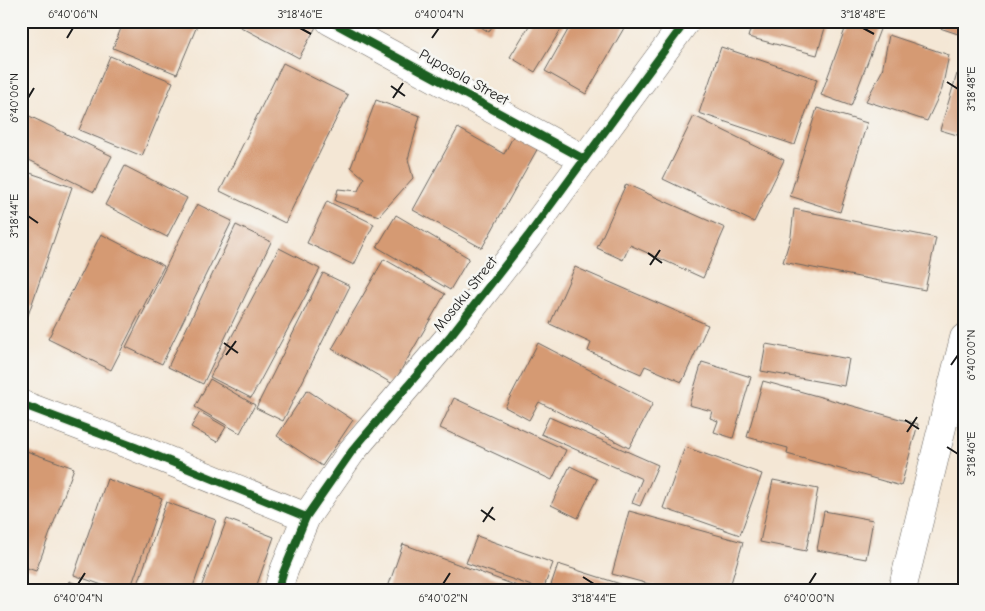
<svg xmlns="http://www.w3.org/2000/svg" width="985" height="611" font-family="'Comic Neue',sans-serif">
<style>
.building{fill:#d59a73}
.lines{fill:none;stroke-linecap:round;stroke-linejoin:round}
.street-casing{stroke:#68635d;stroke-width:29}
.street{stroke:#fff;stroke-width:28}
.cycleway-casing{stroke:#f6f6f2;stroke-width:11}
.cycleway{stroke:#1b5e20;stroke-width:8}
.ticks{fill:none;stroke:#1c1c1c;stroke-width:2}
.labels{text-anchor:middle;dominant-baseline:central;stroke-width:5;stroke-linejoin:round;paint-order:stroke}
.street-label{font-size:15px;fill:#1c1c1c;stroke:#f6f6f2}
.neatline{fill:none;stroke:#1c1c1c;stroke-width:2}
.ticks-label{font-size:12px;text-anchor:middle;fill:#1c1c1c}
</style>
<rect width="100%" height="100%" fill="#f6f6f2"/>
<filter id="ink" filterUnits="userSpaceOnUse"><feTurbulence type="fractalNoise" baseFrequency=".02" numOctaves="2"/><feDisplacementMap in="SourceGraphic" scale="10" xChannelSelector="R" yChannelSelector="G"/><feConvolveMatrix kernelMatrix="1 2 1 2 8 2 1 2 1" color-interpolation-filters="sRGB"/></filter>
<filter id="wash" filterUnits="userSpaceOnUse"><feTurbulence type="fractalNoise" baseFrequency=".0096" numOctaves="4" result="noise"/><feDisplacementMap in="SourceGraphic" scale="20" xChannelSelector="R" yChannelSelector="G"/><feGaussianBlur stdDeviation="1.12" result="paint"/><feColorMatrix in="noise" values="0 0 0 0 0 0 0 0 0 0 0 0 0 0 0 0 0 1.4 0 .05"/><feComposite in="paint" operator="in"/></filter>
<g filter="url(#wash)">
<rect width="100%" height="100%" fill="#f4e7d5"/>
<g id="blocks">
<g class="building">
<polygon points="124,21 199,21 177,74 113,48"/>
<polygon points="238,21 309,21 317,25 299,58 237,25"/>
<polygon points="471,21 495,21 489,32"/>
<polygon points="532,21 566,21 535,72 510,57"/>
<polygon points="573,21 628,21 586,94 545,71"/>
<polygon points="753,21 827,21 817,55 748,37"/>
<polygon points="848,21 876,21 882,24 851,106 821,95"/>
<polygon points="942,21 964,21 964,36 940,28"/>
<polygon points="889,35 949,55 942,89 927,121 866,101 882,71"/>
<polygon points="721,47 817,79 795,145 699,113"/>
<polygon points="110,56 173,82 142,156 79,130"/>
<polygon points="283,63 348,95 285,223 220,191"/>
<polygon points="957,74 964,76 964,137 940,130"/>
<polygon points="376,100 420,116 408,159 413,178 379,216 335,201 338,189 358,191 364,178 351,167"/>
<polygon points="817,108 867,123 840,212 790,196"/>
<polygon points="21,112 112,156 94,192 21,156"/>
<polygon points="694,116 784,160 754,222 663,179"/>
<polygon points="458,128 504,154 515,133 539,146 482,248 413,210"/>
<polygon points="125,166 187,198 167,237 105,205"/>
<polygon points="21,170 72,187 25,324 21,323"/>
<polygon points="626,184 725,228 703,278 630,245 623,260 597,248"/>
<polygon points="327,201 374,224 354,265 307,243"/>
<polygon points="197,204 232,221 162,364 126,347"/>
<polygon points="794,209 936,238 925,290 783,262 791,236"/>
<polygon points="396,215 469,258 450,290 377,247"/>
<polygon points="236,225 271,242 203,384 168,367"/>
<polygon points="101,234 164,266 111,370 48,339"/>
<polygon points="279,248 320,269 251,398 210,377"/>
<polygon points="384,259 445,294 393,384 332,349"/>
<polygon points="575,267 708,325 682,382 645,366 641,374 588,351 591,343 550,324"/>
<polygon points="323,273 350,286 283,421 256,408"/>
<polygon points="538,343 653,403 629,448 539,402 529,420 505,407"/>
<polygon points="766,344 849,359 844,386 761,371"/>
<polygon points="702,362 751,377 733,438 714,432 718,421 710,418 712,411 689,405"/>
<polygon points="210,379 255,405 240,433 195,407"/>
<polygon points="763,381 918,424 901,486 787,454 788,448 747,437"/>
<polygon points="307,390 353,420 322,466 277,436"/>
<polygon points="454,398 566,450 552,480 440,428"/>
<polygon points="200,412 226,427 217,442 191,427"/>
<polygon points="549,417 658,465 640,506 632,503 642,479 541,434"/>
<polygon points="685,447 762,474 740,535 663,508"/>
<polygon points="21,449 74,468 36,571 21,566"/>
<polygon points="570,466 597,479 578,518 551,505"/>
<polygon points="107,479 162,498 130,590 116,590 74,575"/>
<polygon points="773,480 818,489 806,551 760,542"/>
<polygon points="166,502 216,520 192,590 136,590"/>
<polygon points="629,511 743,542 729,590 671,590 612,574"/>
<polygon points="824,511 873,520 866,559 817,550"/>
<polygon points="227,519 274,537 255,590 200,590"/>
<polygon points="477,536 553,563 543,590 466,563"/>
<polygon points="403,544 528,590 387,590"/>
<polygon points="558,564 636,589 636,590 557,590 550,588"/>
<polygon points="69,581 92,590 66,590"/>
</g>
</g>
</g>
<g filter="url(#ink)">
<use href="#blocks" fill-opacity="0" stroke="#68635d" stroke-width="1"/>
<g class="lines">
<g class="street-casing">
<g id="street">
<polyline points="330,21 584,159"/>
<polyline points="21,404 135,447 306,517"/>
<polyline points="278,590 283,573 306,517 352,451 451,335 528,236 686,21"/>
<polyline points="902,590 964,338"/>
</g>
</g>
<use href="#street" class="street"/>
<g class="cycleway-casing">
<g id="cycleway">
<polyline points="330,21 584,159"/>
<polyline points="21,404 135,447 306,517"/>
<polyline points="278,590 283,573 306,517 352,451 451,335 528,236 686,21"/>
</g>
</g>
<use href="#cycleway" class="cycleway"/>
</g>
</g>
<path class="ticks" d="M300,28l11,6M863,28l11,6M67,38l6,-10M432,38l7,-10M947,82l11,7M391,86l14,10M28,98l6,-10M393,98l10,-15M28,216l10,7M648,253l14,10M650,265l10,-15M224,343l14,10M226,355l10,-14M951,365l7,-10M905,420l14,9M907,432l10,-15M947,447l11,7M481,510l14,10M483,522l10,-15M583,577l11,7M78,584l7,-11M443,584l7,-11M809,584l7,-11"/>
<g class="labels">
<g class="street-label">
<text transform="translate(464 77) rotate(29)">Puposola Street</text>
<text transform="translate(465 294) rotate(-51)">Mosaku Street</text>
</g>
</g>
<rect width="985" height="611" fill="none" stroke="#f6f6f2" stroke-width="55"/>
<rect x="28" y="28" width="930" height="556" class="neatline"/>
<g class="ticks-label">
<text x="73" y="18">6°40'06"N</text>
<text x="300" y="18">3°18'46"E</text>
<text x="439" y="18">6°40'04"N</text>
<text x="863" y="18">3°18'48"E</text>
<text transform="translate(971 89) rotate(-90)" y="4">3°18'48"E</text>
<text transform="translate(14 98) rotate(-90)" y="4">6°40'06"N</text>
<text transform="translate(14 216) rotate(-90)" y="4">3°18'44"E</text>
<text transform="translate(971 355) rotate(-90)" y="4">6°40'00"N</text>
<text transform="translate(971 454) rotate(-90)" y="4">3°18'46"E</text>
<text x="78" y="602">6°40'04"N</text>
<text x="443" y="602">6°40'02"N</text>
<text x="594" y="602">3°18'44"E</text>
<text x="809" y="602">6°40'00"N</text>
</g>
</svg>
